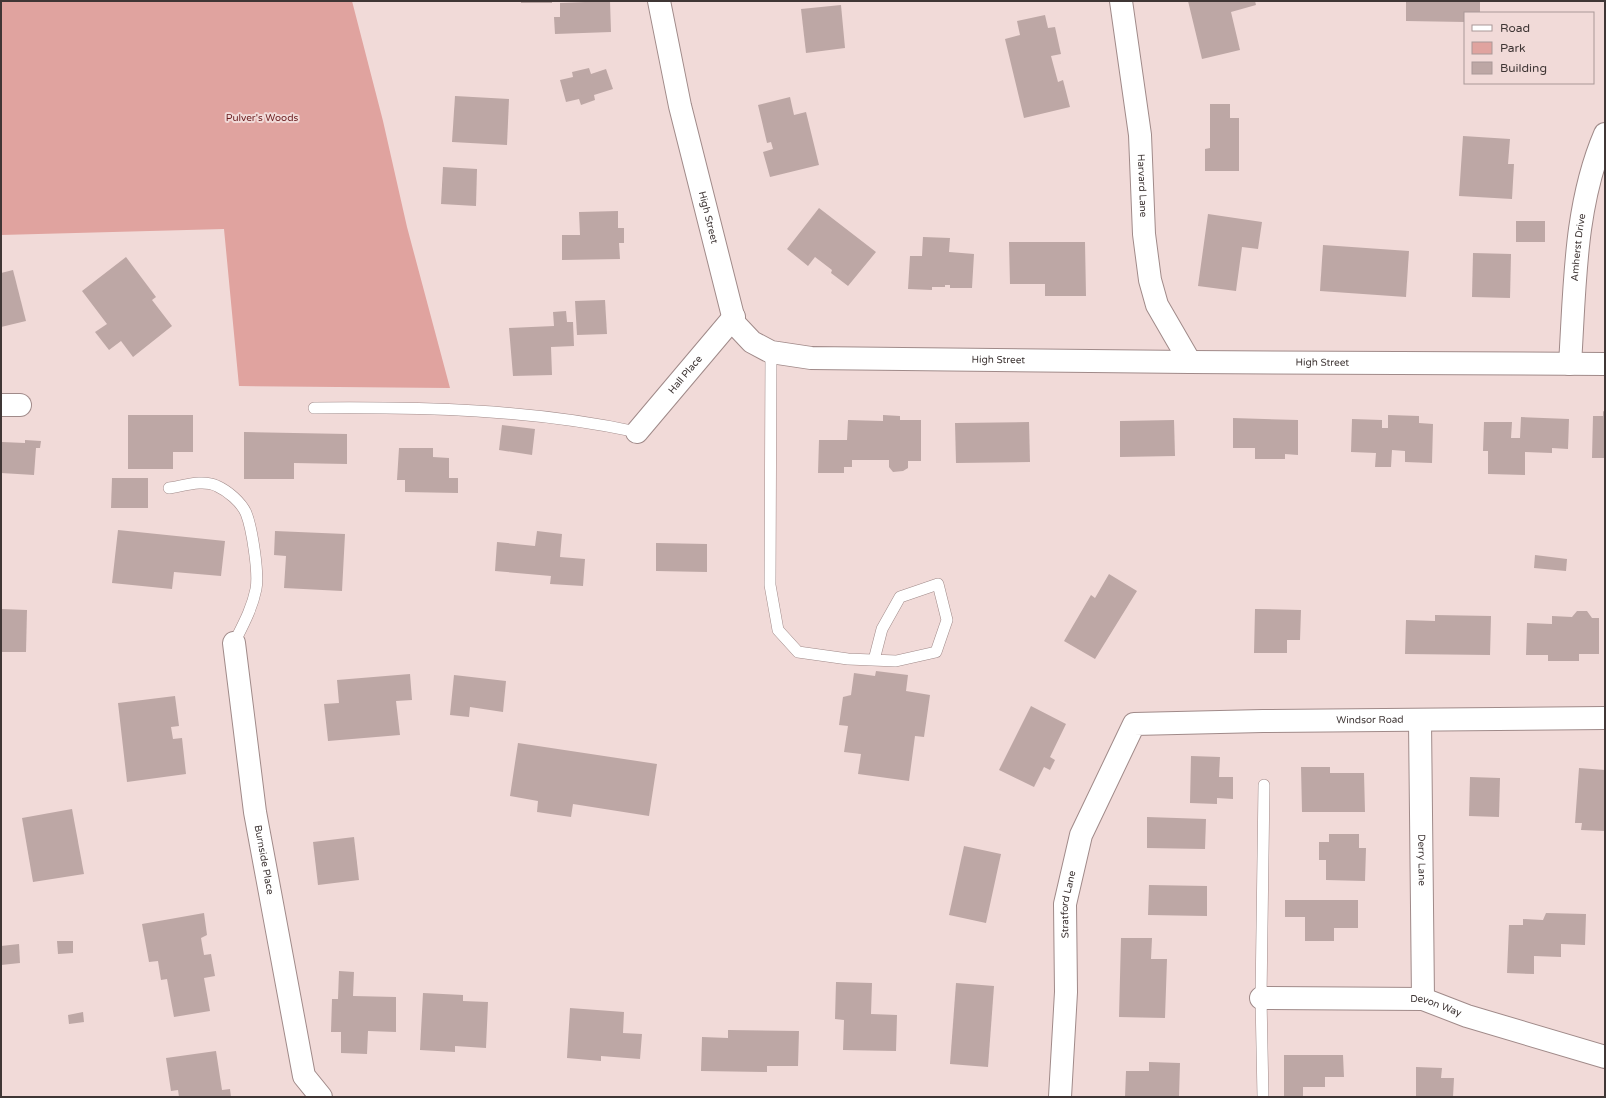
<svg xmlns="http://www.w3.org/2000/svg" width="1606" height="1098" font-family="'Varela Round',sans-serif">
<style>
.green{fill:#e0a39f}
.building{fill:#bda7a5}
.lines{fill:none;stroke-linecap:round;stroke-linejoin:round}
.lane-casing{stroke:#a08a89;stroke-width:12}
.street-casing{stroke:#a08a89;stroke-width:24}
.secondary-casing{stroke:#a08a89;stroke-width:24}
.lane{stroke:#fff;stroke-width:11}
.street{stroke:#fff;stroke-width:22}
.secondary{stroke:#fff;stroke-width:22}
.labels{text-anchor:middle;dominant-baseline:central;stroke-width:4;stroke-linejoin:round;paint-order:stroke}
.park-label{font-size:10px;fill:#691c1e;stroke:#f1dad8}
.street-label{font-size:10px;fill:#3f3635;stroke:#f1dad8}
</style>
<rect width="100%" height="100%" fill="#f1dad8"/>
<polygon class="green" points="1,1 352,1 383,121 407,227 450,388 239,386 224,229 1,235"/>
<g class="building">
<rect x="521" y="1" width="31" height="2"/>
<polygon points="610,1 611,32 555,34 554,17 560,17 560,3"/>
<polygon points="1188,1 1255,1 1256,5 1231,12 1240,50 1202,59"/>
<polygon points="1406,1 1480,1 1480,13 1465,13 1465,22 1406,21"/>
<polygon points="841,5 845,48 806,53 801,9"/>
<polygon points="1045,15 1048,28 1055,27 1061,54 1051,56 1058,82 1063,80 1070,107 1024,118 1005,39 1020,35 1017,21"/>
<polygon points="589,68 591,74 606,69 613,89 594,95 595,100 581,105 579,99 566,102 560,80 573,77 572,72"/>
<polygon points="455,96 509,99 507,145 452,142"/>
<polygon points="790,97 794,115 806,112 819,165 770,177 763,152 773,149 771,142 767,143 758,105"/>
<polygon points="1210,104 1230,104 1230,118 1239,118 1239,171 1205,171 1205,149 1210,148"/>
<polygon points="1463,136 1510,139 1508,164 1514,164 1512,199 1459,196"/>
<polygon points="443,167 477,169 476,206 441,204"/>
<polygon points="819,208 876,252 848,286 831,273 832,270 815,257 808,266 787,249"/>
<polygon points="618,211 618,228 624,228 624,243 619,243 620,259 562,260 562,235 580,235 579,212"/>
<polygon points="1208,214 1262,222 1258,249 1242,247 1236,291 1198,286"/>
<rect x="1516" y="221" width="29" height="21"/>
<polygon points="923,237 950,238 949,252 974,254 972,288 950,288 950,285 945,285 945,287 932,287 932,290 908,289 910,256 922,256"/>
<polygon points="1009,242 1085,242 1086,296 1045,296 1045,284 1010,284"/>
<polygon points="1323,245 1409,251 1406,297 1320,291"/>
<polygon points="1473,253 1511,254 1510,298 1472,297"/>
<polygon points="126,257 156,297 152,300 172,326 133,357 121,341 109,350 95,332 107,324 82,291"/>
<polygon points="13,270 26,321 1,327 1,273"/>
<polygon points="605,300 607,334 577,335 575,301"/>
<polygon points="566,311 567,322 573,322 574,346 551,347 552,375 513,376 509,328 554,326 553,312"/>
<polygon points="1603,411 1605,412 1605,458 1592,458 1593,416 1603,416"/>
<polygon points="128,415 193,415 193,452 173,452 173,469 128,469"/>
<polygon points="883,415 900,416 900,420 921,420 921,461 908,461 908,468 903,471 893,472 889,467 889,460 852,460 852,467 844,467 844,473 818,473 819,440 847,440 848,420 883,421"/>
<polygon points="1388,415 1419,416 1419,423 1433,424 1432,463 1405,462 1405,451 1392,450 1391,467 1375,467 1376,453 1351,452 1352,419 1382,420 1382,428 1388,428"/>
<polygon points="1521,417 1569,419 1568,449 1552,448 1552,453 1525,452 1525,475 1488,474 1488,451 1483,451 1484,422 1512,422 1511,438 1520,438"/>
<polygon points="1233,418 1298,420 1298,455 1285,454 1285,459 1255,459 1255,448 1233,448"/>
<polygon points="1174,420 1175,456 1120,457 1120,421"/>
<polygon points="1029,422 1030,462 956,463 955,423"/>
<polygon points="502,425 535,429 532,455 499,450"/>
<polygon points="244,432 347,434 347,464 294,463 294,479 244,479"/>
<polygon points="25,440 41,441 40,448 36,448 34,475 1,473 2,442 25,443"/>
<polygon points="399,448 433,448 433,457 449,458 449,478 458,478 458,493 405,492 405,480 397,480"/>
<polygon points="112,478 148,478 148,508 111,508"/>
<polygon points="118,530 225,541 221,576 174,572 172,589 112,583"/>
<polygon points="275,531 345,534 342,591 284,588 286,556 274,555"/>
<polygon points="537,531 562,534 560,557 585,559 583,586 550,584 551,576 495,571 497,542 535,546"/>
<polygon points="656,543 707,544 707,572 656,571"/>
<polygon points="1535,555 1567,559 1566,571 1534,568"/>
<polygon points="1109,574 1137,591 1095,659 1064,641 1091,595 1095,598"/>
<polygon points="1,609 27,610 26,652 1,652"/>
<polygon points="1255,609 1301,610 1300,640 1287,640 1287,653 1254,653"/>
<polygon points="1577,611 1587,611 1592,618 1599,618 1599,654 1579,654 1579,661 1548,661 1548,655 1526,655 1527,623 1552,624 1552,616 1572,617"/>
<polygon points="1435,615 1491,616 1490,655 1405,654 1406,620 1435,621"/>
<polygon points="876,671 908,675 906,691 930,695 924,737 915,736 909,781 858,774 861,754 844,752 848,726 839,725 843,697 851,695 854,673 875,676"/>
<polygon points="410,674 412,700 396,701 400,735 328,741 324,704 339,703 337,680"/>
<polygon points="454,675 506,681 503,712 470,707 469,717 450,715"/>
<polygon points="175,696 179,726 171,727 173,739 182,738 186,774 127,782 118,703"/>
<polygon points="1031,706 1066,724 1050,757 1055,760 1050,770 1044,767 1034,787 999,770"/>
<polygon points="518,743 657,764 649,816 573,804 571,817 537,812 538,801 510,796"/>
<polygon points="1191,756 1220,757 1219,777 1233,777 1233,799 1217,798 1217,804 1190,803"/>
<polygon points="1301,767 1330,767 1330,773 1364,773 1365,812 1302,812"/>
<polygon points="1579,768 1605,770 1605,831 1581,830 1582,823 1575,823"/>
<polygon points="1470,777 1500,778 1499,817 1469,816"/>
<polygon points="72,809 84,874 33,882 22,818"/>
<polygon points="1147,817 1206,819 1205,849 1147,848"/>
<polygon points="1329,834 1359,834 1359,848 1366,848 1365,881 1326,880 1326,860 1319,860 1319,842 1329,842"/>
<polygon points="354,837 359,880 318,885 313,842"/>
<polygon points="964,846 1001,854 986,923 949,915"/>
<polygon points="1149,885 1207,886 1207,916 1148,915"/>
<polygon points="1285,900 1358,900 1358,928 1334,928 1334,941 1305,941 1305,917 1285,917"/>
<polygon points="204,913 207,935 201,938 204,955 211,954 215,976 204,978 210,1011 174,1017 167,979 161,980 158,961 149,962 142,924"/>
<polygon points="1546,913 1586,914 1585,945 1561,944 1561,957 1534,956 1534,974 1507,973 1509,925 1523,925 1523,919 1543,920"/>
<polygon points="1121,938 1152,938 1151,959 1167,959 1165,1018 1119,1017"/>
<polygon points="57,941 73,941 73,953 58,954"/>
<polygon points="19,944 20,963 1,965 1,946"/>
<polygon points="339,971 354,972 353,996 396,997 396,1032 368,1031 367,1054 341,1053 341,1032 331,1032 332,999 338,999"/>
<polygon points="836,982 872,983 871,1014 897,1015 896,1051 843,1050 844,1020 835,1019"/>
<polygon points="956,983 994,986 988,1067 950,1064"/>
<polygon points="423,993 463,995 463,1001 488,1002 486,1048 455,1046 455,1052 420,1050"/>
<polygon points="570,1008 624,1012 623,1033 642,1034 640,1059 601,1056 601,1061 567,1058"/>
<polygon points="83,1012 84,1022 69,1024 68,1015"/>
<polygon points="728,1030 799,1031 798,1066 767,1066 767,1072 701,1071 702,1037 728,1038"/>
<polygon points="216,1051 222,1090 230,1089 231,1097 179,1097 178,1090 171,1091 166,1058"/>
<polygon points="1284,1055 1343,1055 1344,1077 1325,1077 1325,1087 1303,1087 1303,1097 1284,1097"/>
<polygon points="1149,1062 1180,1063 1179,1097 1125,1097 1126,1071 1149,1071"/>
<polygon points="1416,1067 1442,1068 1441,1078 1454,1078 1453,1097 1416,1097"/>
</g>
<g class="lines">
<g class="lane-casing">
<g id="lane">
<polyline points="771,352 770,585 778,630 798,652 848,659 896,661 936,652 947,620 938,584 900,597 882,629 874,660"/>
<path d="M314,408c108,-1 218,1 323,24"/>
<path d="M169,488c14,-2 34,-9 48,-2 11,5 24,16 29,27 6,15 13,60 10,76 -4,20 -13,36 -22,54"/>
<polyline points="1263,1097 1261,998 1264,785"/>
</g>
</g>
<g class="street-casing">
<g id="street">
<path id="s1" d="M1121,1l19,134 4,99 6,46 7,25 33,57"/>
<path id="s2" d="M1570,364c5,-76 4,-158 35,-230"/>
<polyline points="1,405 20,405"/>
<path id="s3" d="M637,432l97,-115"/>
<path id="s4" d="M234,643l21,169 49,264 17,21"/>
<path id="s5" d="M1420,721l3,278"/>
<path id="s6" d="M1261,998l162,1 44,17 138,41"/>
<path id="s7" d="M1060,1097l6,-105 -1,-88 16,-69 53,-111 129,-3 342,-3"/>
</g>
</g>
<g class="secondary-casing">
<g id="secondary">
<path id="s8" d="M659,1l21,105 55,218 17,18 19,10 40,6 379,4 415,2"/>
</g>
</g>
<use href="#lane" class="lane"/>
<use href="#street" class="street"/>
<use href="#secondary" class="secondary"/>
</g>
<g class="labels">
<g class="park-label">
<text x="262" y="118">Pulver's Woods</text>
</g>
<g class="street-label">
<text stroke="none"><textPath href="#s1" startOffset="186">Harvard Lane</textPath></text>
<text stroke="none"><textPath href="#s8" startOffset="222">High Street</textPath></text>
<text stroke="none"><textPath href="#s2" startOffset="117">Amherst Drive</textPath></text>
<text stroke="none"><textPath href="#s8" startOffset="606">High Street</textPath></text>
<text stroke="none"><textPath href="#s8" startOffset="930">High Street</textPath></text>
<text stroke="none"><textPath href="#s3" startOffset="75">Hall Place</textPath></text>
<text stroke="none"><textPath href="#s7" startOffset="623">Windsor Road</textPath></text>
<text stroke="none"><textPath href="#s4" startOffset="219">Burnside Place</textPath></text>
<text stroke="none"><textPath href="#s5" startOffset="139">Derry Lane</textPath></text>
<text stroke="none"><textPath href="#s7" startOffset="193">Stratford Lane</textPath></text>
<text stroke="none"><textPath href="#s6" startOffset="176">Devon Way</textPath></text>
</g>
</g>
<rect width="1606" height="1098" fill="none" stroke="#3f3635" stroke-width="4"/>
<rect x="1464" y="12" width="130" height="72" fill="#f1dad8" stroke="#aa9897"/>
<rect x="1472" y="25" width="20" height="6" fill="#ffffff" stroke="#aa9897"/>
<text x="1500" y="32" font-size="12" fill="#3f3635">Road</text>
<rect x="1472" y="42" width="20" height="12" fill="#e0a39f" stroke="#aa9897"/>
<text x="1500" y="52" font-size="12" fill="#3f3635">Park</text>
<rect x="1472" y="62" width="20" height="12" fill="#bda7a5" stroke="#aa9897"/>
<text x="1500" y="72" font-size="12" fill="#3f3635">Building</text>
</svg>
